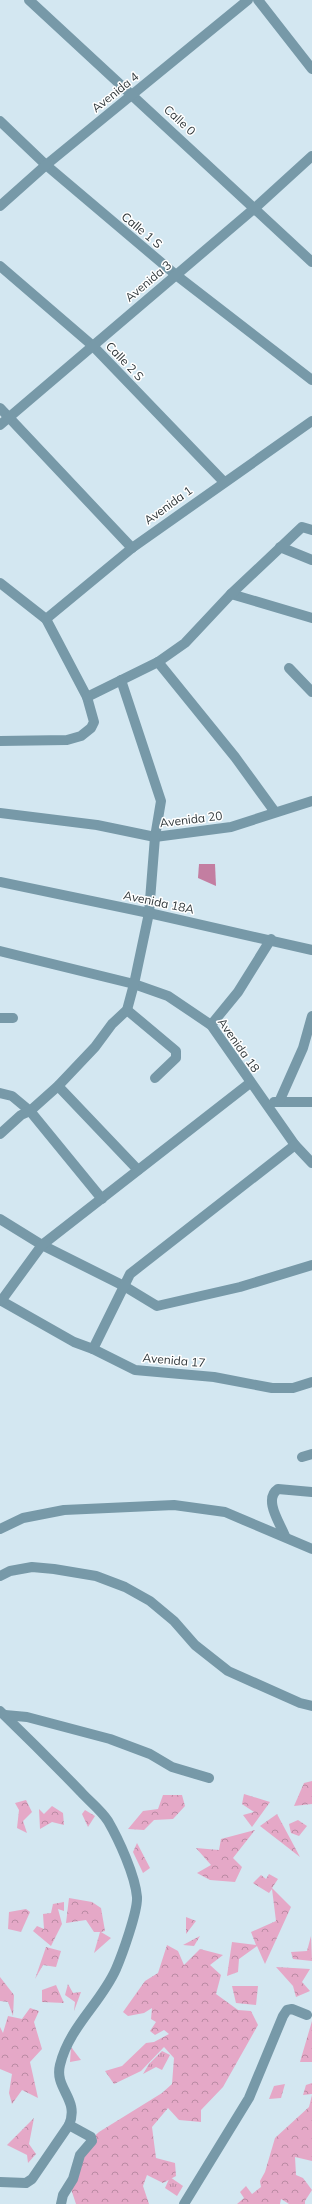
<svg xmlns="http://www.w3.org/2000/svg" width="312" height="2204" font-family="Mulish,sans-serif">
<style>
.forest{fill:url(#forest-crowns)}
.park{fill:url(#park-tufts)}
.water{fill:#c37ea1}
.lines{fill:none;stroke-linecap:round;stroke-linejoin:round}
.minor{stroke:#7799a8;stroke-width:10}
.labels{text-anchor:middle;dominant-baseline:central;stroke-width:3;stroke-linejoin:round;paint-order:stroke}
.street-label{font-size:12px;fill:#30383b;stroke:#fff}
</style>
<defs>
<pattern id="forest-crowns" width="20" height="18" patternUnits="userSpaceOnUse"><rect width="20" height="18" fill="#e5a8c7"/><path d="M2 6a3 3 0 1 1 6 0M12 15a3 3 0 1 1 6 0" fill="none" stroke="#ba8aa3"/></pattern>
<pattern id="park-tufts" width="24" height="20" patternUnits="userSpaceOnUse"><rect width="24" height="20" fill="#e5a8c7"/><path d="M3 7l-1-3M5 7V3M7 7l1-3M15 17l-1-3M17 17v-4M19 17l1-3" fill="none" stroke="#ba8aa3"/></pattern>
</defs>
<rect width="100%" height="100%" fill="#d3e7f1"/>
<g class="forest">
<polygon points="312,1781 312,1804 294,1806 304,1783"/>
<polygon points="244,1794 270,1802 252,1827 243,1815 254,1812 242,1804"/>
<polygon points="163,1795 182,1795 185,1806 173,1819 154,1820 144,1830 128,1829 143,1811 158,1809"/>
<polygon points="26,1800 32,1812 23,1821 27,1833 17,1828 19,1810 15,1803"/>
<polygon points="52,1806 63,1813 64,1825 52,1822 40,1829 39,1809 44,1814"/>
<polygon points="85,1810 95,1816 88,1827 82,1814"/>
<polygon points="277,1814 300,1857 260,1826"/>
<polygon points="298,1820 307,1826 299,1836 291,1833 289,1824"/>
<polygon points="255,1830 233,1858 242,1867 235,1882 210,1880 197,1873 211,1865 196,1848 219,1850 221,1839"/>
<polygon points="137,1843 150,1868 143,1873 133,1852"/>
<polygon points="269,1874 278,1879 272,1888 291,1907 265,1964 257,1946 239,1959 238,1972 227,1976 232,1942 256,1945 251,1932 276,1921 272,1889 269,1893 253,1883 261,1875 266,1879"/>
<polygon points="69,1898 92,1902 101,1908 105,1931 101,1932 111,1938 94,1953 100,1932 94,1932 86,1920 66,1923"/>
<polygon points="64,1902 64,1911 58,1909 62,1924 51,1946 33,1931 37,1926 44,1929 43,1914 51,1913 53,1904"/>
<polygon points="26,1909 30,1912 21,1932 8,1929 9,1912"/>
<polygon points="186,1917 196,1921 186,1934"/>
<polygon points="200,1936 194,1946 183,1945"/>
<polygon points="311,1936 312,1961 293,1959 291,1952 307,1951"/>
<polygon points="167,1945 178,1951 184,1965 200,1949 223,1955 210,1965 221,1975 216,1994 238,2010 251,2011 258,2025 223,2087 201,2110 201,2122 179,2120 168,2108 152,2127 156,2158 175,2163 176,2176 163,2183 147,2175 143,2186 149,2204 76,2204 70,2186 85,2145 99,2132 162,2093 172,2084 174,2058 164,2047 141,2071 114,2084 105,2071 122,2066 146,2043 154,2042 169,2034 164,2030 155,2035 150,2031 156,2022 151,2019 152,2008 144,2013 128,2016 123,2012 145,1981 158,1973"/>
<polygon points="46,1947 61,1951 56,1967 43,1965 35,1979"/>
<polygon points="276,1967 310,1969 302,1982 310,1991 296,1997 293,1986"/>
<polygon points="0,1977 14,1995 13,2016 8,2002 0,2001"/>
<polygon points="68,1984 73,1993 81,1992 74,2011 75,2002 65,1995"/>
<polygon points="56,1985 64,2003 42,2002 42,1990"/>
<polygon points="232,1986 258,1986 256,2005 236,2003"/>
<polygon points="30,2008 39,2011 34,2022 42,2049 30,2062 38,2098 22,2090 12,2104 9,2093 12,2074 0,2069 0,2027 3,2033 8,2016 22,2019"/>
<polygon points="312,2021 312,2062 300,2062"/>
<polygon points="71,2047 81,2060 70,2062"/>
<polygon points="312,2083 312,2094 303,2095 306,2085"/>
<polygon points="285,2084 281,2098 269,2099 274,2086"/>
<polygon points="312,2095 312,2161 295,2157 296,2175 303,2178 312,2190 305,2201 305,2204 289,2204 281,2199 280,2204 237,2204 244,2198 240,2192 246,2186 252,2194 261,2187 260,2181 265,2172 275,2138 309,2107"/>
<polygon points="34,2118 29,2144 36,2154 28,2163 27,2155 7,2145"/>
</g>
<g class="park">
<polygon points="162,2051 170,2055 162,2070 156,2067 143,2074 149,2064"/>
<polygon points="170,2177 183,2186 177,2196 165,2188"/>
</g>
<polygon class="water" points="199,864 215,864 216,886 198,878"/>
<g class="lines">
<g class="minor">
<polyline points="29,0 312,262"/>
<polyline points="258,0 312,69"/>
<polyline points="0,121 46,165 176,275 312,380"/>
<polyline points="0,206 46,165 248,0"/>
<polyline points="0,266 93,346 224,482"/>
<polyline points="0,408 132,548"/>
<polyline points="0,425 256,207 312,156"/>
<polyline points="280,547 312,560"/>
<polyline points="0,583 46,619 87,697 94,722 91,728 81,736 67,740 0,741"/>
<polyline points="231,594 312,618"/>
<polyline points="46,619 132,548 312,421"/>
<polyline points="158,662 235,757 275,812"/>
<polyline points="289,668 312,692"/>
<polyline points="87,697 158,662 185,643 231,594 302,527 312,530"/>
<polyline points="0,813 97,825 155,837 231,827 312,801"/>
<polyline points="0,882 149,913 312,950"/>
<polyline points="0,951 134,984 168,996 211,1025 295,1145 312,1163"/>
<polyline points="127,1010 176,1051 176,1058 155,1078"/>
<polyline points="0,1018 13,1018"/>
<polyline points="211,1025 238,992 271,939"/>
<polyline points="58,1086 138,1170"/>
<polyline points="0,1093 12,1096 30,1111 102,1199"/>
<polyline points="274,1102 312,1102"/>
<polyline points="279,1102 303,1048 312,1016"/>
<polyline points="0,1134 21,1115 30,1111 58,1086 95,1047 112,1024 127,1010 134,984 149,913 155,837 161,801 121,680"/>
<polyline points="0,1219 42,1245 124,1286 157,1306 240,1287 312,1265"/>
<polyline points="0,1300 74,1342 93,1349 135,1370 214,1377 272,1388 293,1388 312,1382"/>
<polyline points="1,1301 42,1245 250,1083"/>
<polyline points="93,1349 130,1274 295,1145"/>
<polyline points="302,1457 312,1454"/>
<polyline points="0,1529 23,1518 64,1510 174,1505 225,1512 312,1549"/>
<path d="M285,1536c-5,-13 -22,-37 -7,-47l34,3"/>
<polyline points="0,1576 10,1571 32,1567 54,1569 96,1576 125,1587 150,1601 174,1621 195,1645 228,1671 300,1703 312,1706"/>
<path d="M0,1711c28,27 54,53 81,81 8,9 20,18 27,29 11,19 27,54 29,76 1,14 -15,58 -21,72 -15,34 -47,58 -56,96 -6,24 20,34 9,60l-37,54 -6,4 -26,-1"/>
<polyline points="5,1715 27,1717 110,1739 150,1754 172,1767 209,1778"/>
<polyline points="61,2204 63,2195 73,2179 80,2155 92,2141 91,2137 69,2125"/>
<polyline points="184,2204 249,2098 283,2016 287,2010 292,2009 307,2015"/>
</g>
</g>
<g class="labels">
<g class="street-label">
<text transform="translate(115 92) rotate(-39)">Avenida 4</text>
<text transform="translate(180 120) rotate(43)">Calle 0</text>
<text transform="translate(142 230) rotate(40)">Calle 1 S</text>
<text transform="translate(148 281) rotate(-40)">Avenida 3</text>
<text transform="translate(125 361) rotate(46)">Calle 2 S</text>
<text transform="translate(168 505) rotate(-36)">Avenida 1</text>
<text transform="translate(191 819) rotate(-7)">Avenida 20</text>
<text transform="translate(159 902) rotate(12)">Avenida 18A</text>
<text transform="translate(239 1045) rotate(55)">Avenida 18</text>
<text transform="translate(174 1360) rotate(5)">Avenida 17</text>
</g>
</g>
</svg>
